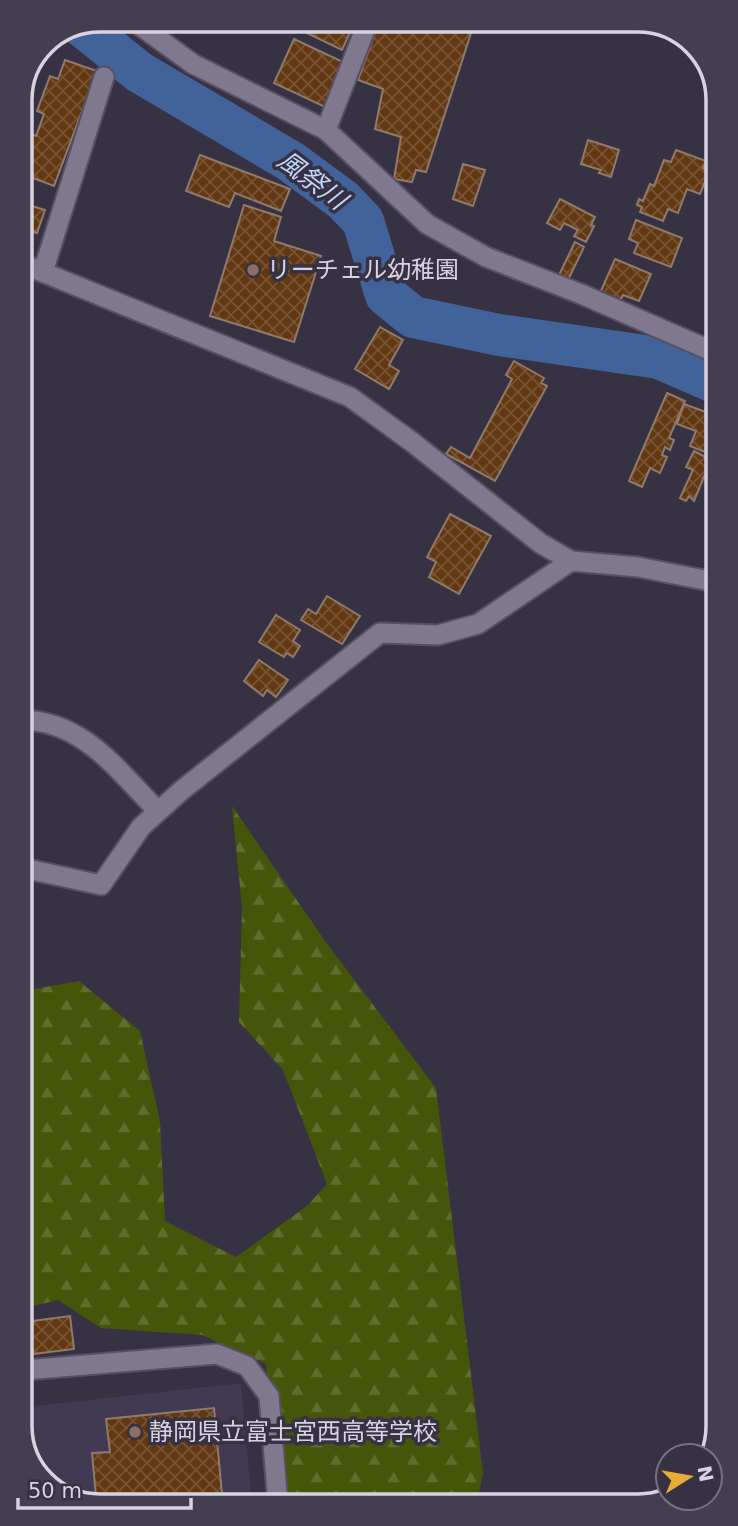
<svg xmlns="http://www.w3.org/2000/svg" width="738" height="1526" font-family="'DejaVu Sans','Noto Sans JP',sans-serif">
<style>
.built{fill:#423953}
.forest{fill:url(#forest-firs)}
.lines{fill:none;stroke-linecap:round;stroke-linejoin:round}
.river{stroke:#42639a;stroke-width:42}
.building{fill:url(#building-cross-hatch);stroke:#907b6b;stroke-width:2}
.minor-casing{stroke:#565061;stroke-width:23}
.tertiary-casing{stroke:#565061;stroke-width:23}
.minor{stroke:#7f788f;stroke-width:19}
.tertiary{stroke:#7f788f;stroke-width:19}
.education-dot{fill:#8d6e63;stroke:#373144;stroke-width:2.5}
.labels{text-anchor:middle;dominant-baseline:central;stroke-width:7;stroke-linejoin:round;paint-order:stroke}
.poi-label{font-size:24px;fill:#d7d3e0;stroke:#373144;text-anchor:start}
.water-label{font-size:26px;font-style:italic;fill:#c0d4f5;stroke:#373144}
.rim{fill:none;stroke:#d7d3e0;stroke-width:3.5}
</style>
<defs>
<pattern id="forest-firs" width="22" height="20" patternUnits="userSpaceOnUse" patternTransform="scale(1.75)"><rect width="22" height="20" fill="#45560b"/><path d="M5 1l3.5 6h-7zM16 11l3.5 6h-7z" fill="#5f6d2e"/></pattern>
<pattern id="building-cross-hatch" width="8" height="8" patternUnits="userSpaceOnUse" patternTransform="scale(1.75)"><rect width="8" height="8" fill="#623813"/><path d="M0 0l8 8M0 8l8-8" fill="none" stroke="#785435"/></pattern>
</defs>
<rect width="100%" height="100%" fill="#373144"/>
<polygon class="built" points="241,1383 252,1505 93,1507 51,1491 25,1457 25,1407"/>
<polygon class="forest" points="232,806 325,941 436,1088 483,1473 477,1503 283,1505 266,1364 202,1335 101,1328 58,1300 25,1308 23,991 79,981 140,1031 160,1121 165,1221 236,1257 307,1206 327,1184 283,1070 239,1022 242,908"/>
<g class="lines">
<polyline class="river" points="82,26 139,72 290,161 343,200 363,221 386,295 413,317 499,335 659,358 714,382"/>
</g>
<g class="building">
<polygon points="314,19 329,19 351,30 342,50 307,33"/>
<polygon points="380,19 432,19 471,33 426,172 416,170 412,182 394,179 401,137 375,129 383,89 358,80"/>
<polygon points="294,39 345,63 325,107 274,83"/>
<polygon points="65,60 97,71 54,186 20,173 20,144 24,131 36,136 44,114 37,111 50,76 58,79"/>
<polygon points="588,140 619,150 611,177 599,173 601,170 581,164"/>
<polygon points="676,150 706,161 703,168 709,171 700,194 687,189 678,213 668,209 663,221 640,212 642,207 637,205 639,199 643,201 650,184 654,186 664,160 671,162"/>
<polygon points="200,155 290,189 281,211 235,193 229,207 186,191"/>
<polygon points="463,164 485,170 473,206 453,199"/>
<polygon points="560,199 595,217 591,225 594,226 586,242 574,236 578,230 564,223 560,230 547,223"/>
<polygon points="25,204 45,210 37,233 20,228 20,219"/>
<polygon points="244,205 281,217 274,241 321,256 294,342 210,316"/>
<polygon points="636,220 682,238 671,267 634,253 638,243 629,239"/>
<polygon points="575,242 584,247 568,280 559,275"/>
<polygon points="615,259 651,274 639,301 623,295 620,301 600,293"/>
<polygon points="380,327 403,340 389,365 399,371 389,389 355,369"/>
<polygon points="514,361 544,378 541,383 547,386 495,481 446,454 451,447 470,458 512,379 506,375"/>
<polygon points="667,393 685,401 669,438 674,440 670,450 665,447 662,455 667,457 660,473 650,468 642,487 629,481"/>
<polygon points="684,404 714,415 714,431 709,445 712,447 710,454 690,446 696,431 677,424"/>
<polygon points="694,451 711,460 694,501 689,496 686,501 680,498 693,470 686,467"/>
<polygon points="450,514 491,536 459,594 429,577 436,562 427,557"/>
<polygon points="327,596 360,616 342,644 301,620 308,609 316,614"/>
<polygon points="276,615 300,630 293,641 300,646 293,657 287,653 284,657 259,642"/>
<polygon points="259,660 288,680 276,697 267,690 263,696 244,681"/>
<polygon points="70,1316 74,1349 25,1355 25,1322"/>
<polygon points="214,1408 223,1505 97,1507 92,1453 110,1452 106,1419"/>
</g>
<g class="lines">
<g class="minor-casing">
<g id="minor">
<polyline points="131,19 193,64 326,130 427,224 486,257 581,294 714,352"/>
<polyline points="326,130 369,19"/>
<polyline points="20,263 350,397 412,442 540,543 571,561"/>
<polyline points="43,272 104,77"/>
<path d="M22,720c62,1 96,51 136,91"/>
<polyline points="23,868 101,885 141,827 182,790 380,633 438,635 478,624 571,561 638,567 715,582"/>
</g>
</g>
<g class="tertiary-casing">
<polyline id="tertiary" points="25,1370 217,1354 247,1366 269,1396 278,1505"/>
</g>
<use href="#minor" class="minor"/>
<use href="#tertiary" class="tertiary"/>
</g>
<g class="education-dot">
<circle cx="253" cy="270" r="7"/>
<circle cx="135" cy="1432" r="7"/>
</g>
<g class="labels">
<g class="poi-label">
<text x="267" y="270">リーチェル幼稚園</text>
<text x="149" y="1432">静岡県立富士宮西高等学校</text>
</g>
<g class="water-label">
<text transform="translate(312 180) rotate(37)">風祭川</text>
</g>
</g>
<path d="M0 0H738V1526H0ZM100 32H638A68 68 0 0 1 706 100V1426A68 68 0 0 1 638 1494H100A68 68 0 0 1 32 1426V100A68 68 0 0 1 100 32Z" fill="#443e50" fill-rule="evenodd"/>
<path class="rim" d="M100 32H638A68 68 0 0 1 706 100V1426A68 68 0 0 1 638 1494H100A68 68 0 0 1 32 1426V100A68 68 0 0 1 100 32Z"/>
<g transform="translate(689 1477) rotate(79)"><circle r="33" fill="#373144" stroke="#777282" stroke-width="2"/>
<path d="M0-5L12 26L0 18L-12 26Z" fill="#e8ac37"/>
<text y="-10" font-size="19" font-weight="bold" text-anchor="middle" fill="#d7d3e0">N</text>
</g>
<path d="M18 1498v10h173v-10" fill="none" stroke="#d7d3e0" stroke-width="3.5"/>
<text x="28" y="1498" font-size="21" fill="#d7d3e0" stroke="#373144" stroke-width="5" paint-order="stroke">50 m</text>
</svg>
